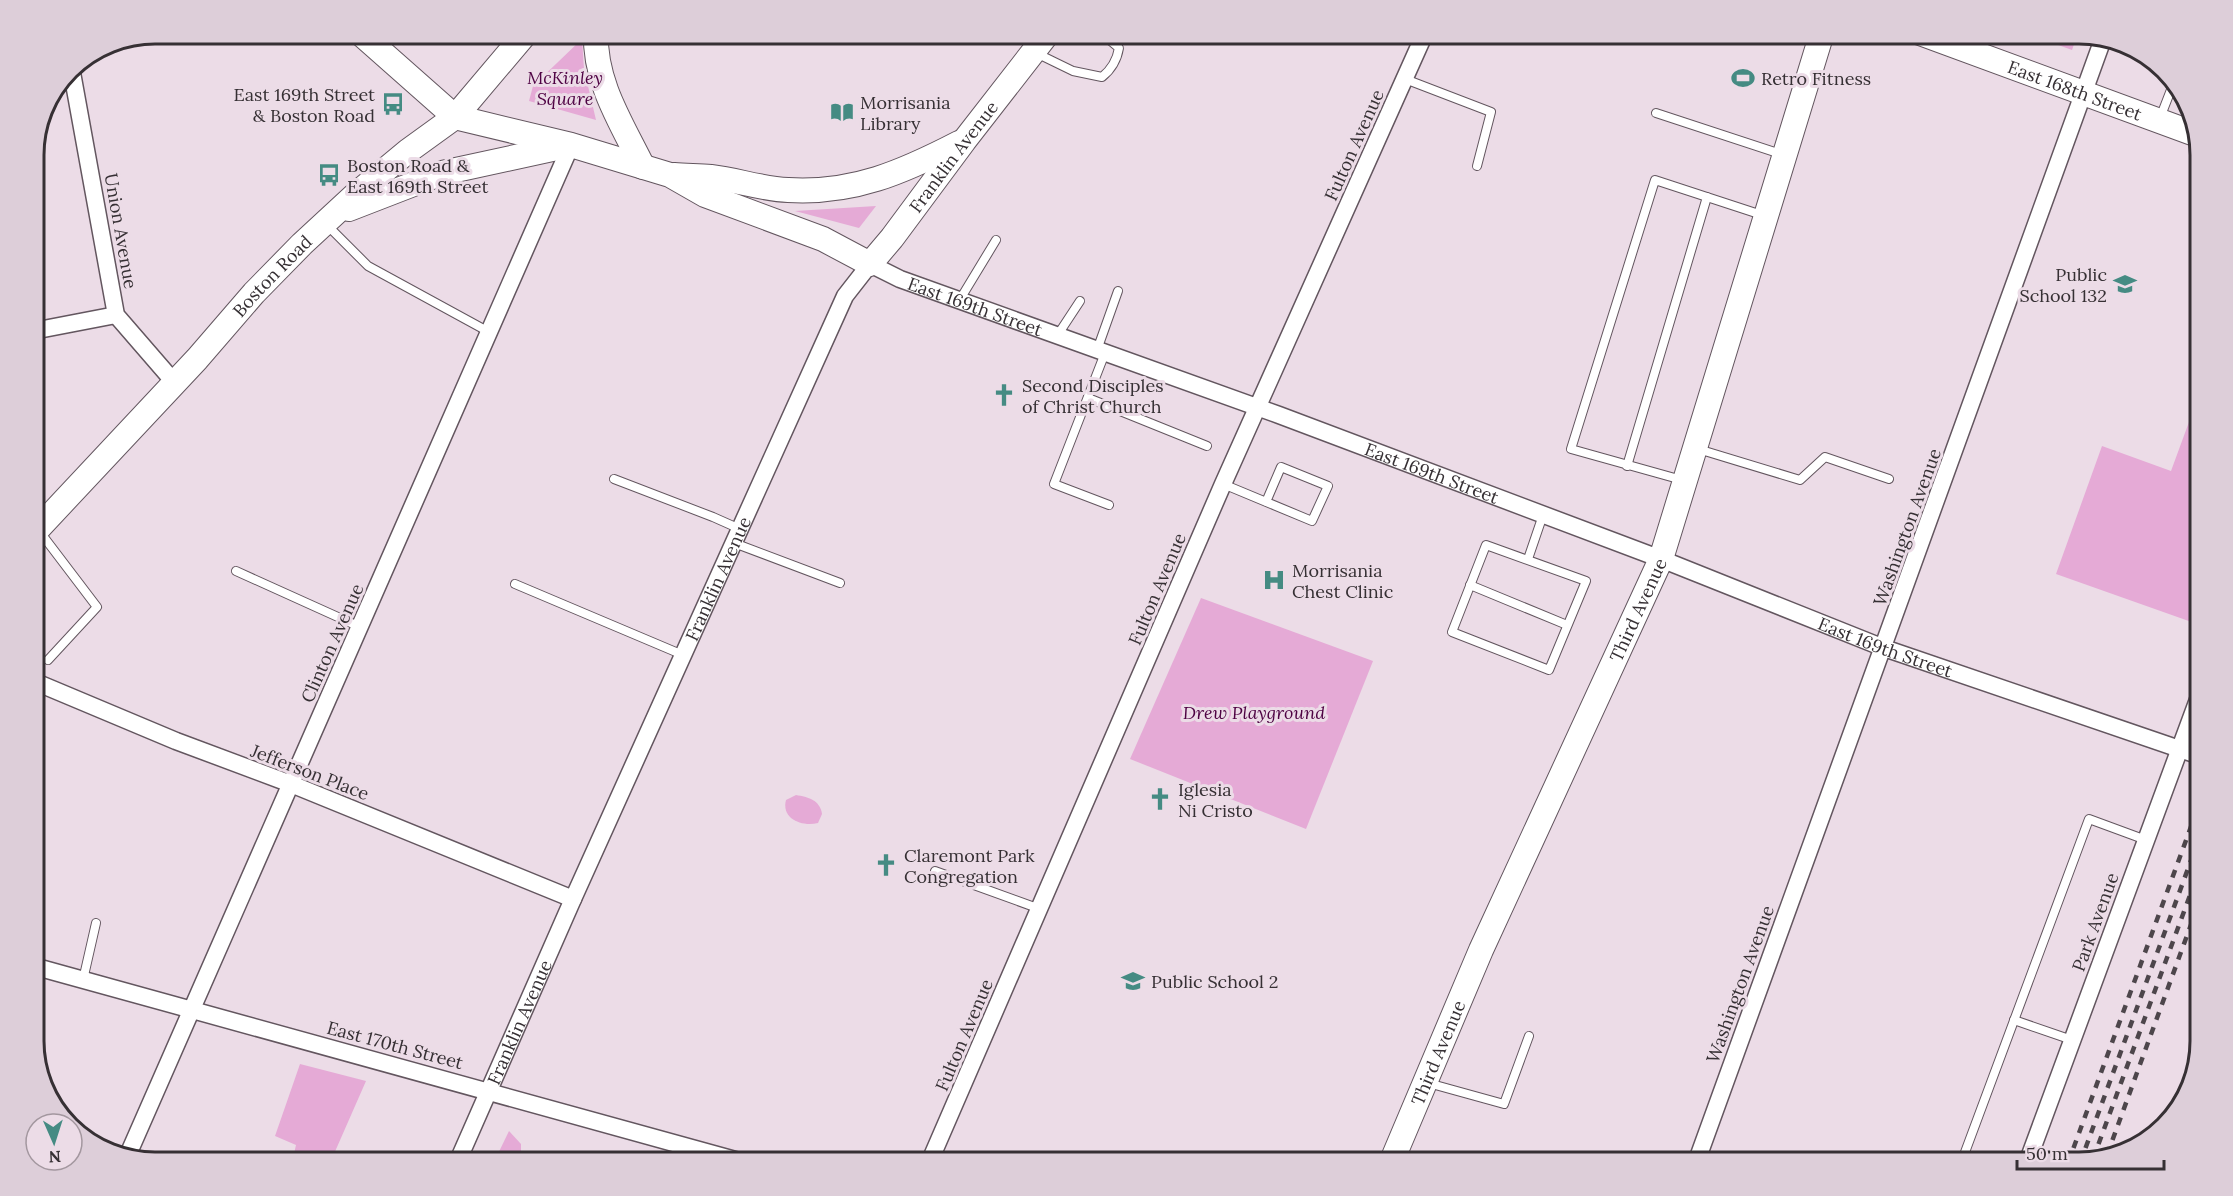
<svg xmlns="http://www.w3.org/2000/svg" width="2233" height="1196" font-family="Lora,serif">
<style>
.green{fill:#e5aad6}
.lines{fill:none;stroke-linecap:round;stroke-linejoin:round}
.lane-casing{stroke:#63565f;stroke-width:10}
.street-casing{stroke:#63565f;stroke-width:19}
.secondary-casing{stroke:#63565f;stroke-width:26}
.lane{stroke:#fff;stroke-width:8}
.street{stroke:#fff;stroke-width:16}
.secondary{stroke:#fff;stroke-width:24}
.rail{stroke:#4d464b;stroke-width:4.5;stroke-dasharray:8 8;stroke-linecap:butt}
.labels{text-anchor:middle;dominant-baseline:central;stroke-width:6;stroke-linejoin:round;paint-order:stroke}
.park-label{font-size:18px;font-style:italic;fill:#4e0243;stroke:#ecdce7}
.poi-label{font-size:18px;fill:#363034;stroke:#ecdce7;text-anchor:start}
.street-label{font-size:18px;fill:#363034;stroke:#ecdce7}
.rim{fill:none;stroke:#363034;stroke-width:3}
</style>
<rect width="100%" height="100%" fill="#ecdce7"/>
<g class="green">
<polygon points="2025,33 2078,33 2072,50"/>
<polygon points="582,39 584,69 596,120 529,101 533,86"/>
<polygon points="876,206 859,228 795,211"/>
<polygon points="2200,392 2200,625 2056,574 2102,446 2171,471"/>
<polygon points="1201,598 1373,661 1306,829 1130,759"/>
<path d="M796,795c12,2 24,5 26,19l-4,9c-16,4 -37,-4 -32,-23z"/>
<polygon points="300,1064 366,1081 330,1163 292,1163 296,1145 275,1136"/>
<polygon points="509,1131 521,1144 521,1156 515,1163 495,1163 494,1162"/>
</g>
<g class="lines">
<g class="lane-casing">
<g id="lane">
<path d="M1036,53l37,18 29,6c10,-8 15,-17 17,-29l-18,-15"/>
<polyline points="1405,79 1491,112 1477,166"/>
<polyline points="1656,113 1784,155"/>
<polyline points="2160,118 2174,82"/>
<polyline points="327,225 368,266 489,332"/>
<polyline points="959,301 996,240"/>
<polyline points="1057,336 1080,301"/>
<polyline points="1097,350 1118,291"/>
<polyline points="1105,353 1054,484 1109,505"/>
<polyline points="1088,398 1207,446"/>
<polyline points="1698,449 1800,480 1825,457 1889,479"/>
<polyline points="1627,466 1707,197"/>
<polyline points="614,479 713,517 740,529"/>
<polyline points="1682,480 1571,449 1655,180 1765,216"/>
<polyline points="1223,484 1312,521 1328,486 1281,467 1266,502"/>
<polyline points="40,532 97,607 48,660"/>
<polyline points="734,543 840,583"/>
<polygon points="1486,545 1586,581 1549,670 1452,632"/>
<polyline points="1528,559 1543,515"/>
<polyline points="236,571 360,627"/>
<polyline points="515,584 683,655"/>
<polyline points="1470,585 1567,625"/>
<polyline points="935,871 1040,909"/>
<polyline points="83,980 96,923"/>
<polyline points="2014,1020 2072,1040"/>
<polyline points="1428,1083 1504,1104 1529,1036"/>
<polyline points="1961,1163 2089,819 2146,840"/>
</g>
</g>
<g class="street-casing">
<g id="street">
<polyline points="71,67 116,315 174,382"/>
<polyline points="33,331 116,315"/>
<polyline points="33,681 176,741 291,784 573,899"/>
<polyline points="33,966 746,1163"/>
<polyline points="127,1157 571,145"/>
<path id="s1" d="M457,1163l116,-264 272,-603 25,-32 30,15 379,136 382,144 223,89 316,108"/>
<polyline points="929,1163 1223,484 1425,33"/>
<polyline points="1696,1163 2103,39"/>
<polyline points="2027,1163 2200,694"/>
</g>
</g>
<g class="secondary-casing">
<g id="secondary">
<path id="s2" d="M360,33l95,84 116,28 99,30 35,20 118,44 47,25 22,-26 72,-97 84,-108"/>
<path d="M596,33c-2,49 26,91 47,134"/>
<path id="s3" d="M1920,33l275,101"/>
<path d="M674,175c12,1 25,1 37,2 26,3 51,12 77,13 65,4 115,-18 171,-47"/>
<polyline points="349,209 442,173 566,146"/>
<path id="s4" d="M33,534l164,-175 57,-66 48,-49 53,-49 53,-44 47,-34 71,-84"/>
<path id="s5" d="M1391,1163l90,-213 180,-391 161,-526"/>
</g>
</g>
<use href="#lane" class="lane"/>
<use href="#street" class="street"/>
<use href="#secondary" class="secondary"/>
<g class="rail">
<polyline points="2107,1155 2200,900"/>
<polyline points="2093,1159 2200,868"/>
<polyline points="2068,1163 2200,802"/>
<polyline points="2080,1163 2200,836"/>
</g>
</g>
<defs>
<g id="stadium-bare" transform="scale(1.8)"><path d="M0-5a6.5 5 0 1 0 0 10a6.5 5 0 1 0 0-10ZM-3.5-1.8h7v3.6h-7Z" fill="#458b83" stroke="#ecdce7" stroke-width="2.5" paint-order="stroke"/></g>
<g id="bus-bare" transform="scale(1.8)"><path d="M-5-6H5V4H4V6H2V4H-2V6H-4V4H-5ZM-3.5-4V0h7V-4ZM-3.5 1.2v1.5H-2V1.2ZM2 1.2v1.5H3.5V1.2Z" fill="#458b83" stroke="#ecdce7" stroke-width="2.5" paint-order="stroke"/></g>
<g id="library-bare" transform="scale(1.8)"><path d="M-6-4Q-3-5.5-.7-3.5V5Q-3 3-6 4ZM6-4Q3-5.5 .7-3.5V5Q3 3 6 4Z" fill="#458b83" stroke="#ecdce7" stroke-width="2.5" paint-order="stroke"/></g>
<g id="school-bare" transform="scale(1.8)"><path d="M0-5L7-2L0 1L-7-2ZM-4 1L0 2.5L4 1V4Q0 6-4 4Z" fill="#458b83" stroke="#ecdce7" stroke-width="2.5" paint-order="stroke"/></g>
<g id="church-bare" transform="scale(1.8)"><path d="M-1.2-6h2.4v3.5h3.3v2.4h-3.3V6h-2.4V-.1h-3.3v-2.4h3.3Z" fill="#458b83" stroke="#ecdce7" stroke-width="2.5" paint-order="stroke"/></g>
<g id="hospital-bare" transform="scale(1.8)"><path d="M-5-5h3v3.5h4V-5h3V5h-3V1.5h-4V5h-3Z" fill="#458b83" stroke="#ecdce7" stroke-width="2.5" paint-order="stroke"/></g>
</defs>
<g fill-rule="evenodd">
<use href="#stadium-bare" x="1743" y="78"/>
<use href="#bus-bare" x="393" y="104"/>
<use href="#library-bare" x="842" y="112"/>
<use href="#bus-bare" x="329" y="175"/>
<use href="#school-bare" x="2125" y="284"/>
<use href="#church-bare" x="1004" y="395"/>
<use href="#hospital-bare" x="1274" y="580"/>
<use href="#church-bare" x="1160" y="799"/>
<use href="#church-bare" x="886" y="865"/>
<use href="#school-bare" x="1133" y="981"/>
</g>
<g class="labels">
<g class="park-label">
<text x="565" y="77">McKinley<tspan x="565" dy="21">Square</tspan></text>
<text x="1254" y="712">Drew Playground</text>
</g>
<g class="poi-label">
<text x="1761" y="78">Retro Fitness</text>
<text x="375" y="94" text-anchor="end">East 169th Street<tspan x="375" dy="21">&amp; Boston Road</tspan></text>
<text x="860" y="102">Morrisania<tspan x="860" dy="21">Library</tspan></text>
<text x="347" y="165">Boston Road &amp;<tspan x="347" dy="21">East 169th Street</tspan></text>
<text x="2107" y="274" text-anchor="end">Public<tspan x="2107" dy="21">School 132</tspan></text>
<text x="1022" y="385">Second Disciples<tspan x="1022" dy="21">of Christ Church</tspan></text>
<text x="1292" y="570">Morrisania<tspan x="1292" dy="21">Chest Clinic</tspan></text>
<text x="1178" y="789">Iglesia<tspan x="1178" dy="21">Ni Cristo</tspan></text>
<text x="904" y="855">Claremont Park<tspan x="904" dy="21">Congregation</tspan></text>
<text x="1151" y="981">Public School 2</text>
</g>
<g class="street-label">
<text stroke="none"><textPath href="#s3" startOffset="165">East 168th Street</textPath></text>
<text transform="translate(1354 145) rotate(-66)">Fulton Avenue</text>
<text stroke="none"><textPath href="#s2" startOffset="705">Franklin Avenue</textPath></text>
<text transform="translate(121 231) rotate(80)">Union Avenue</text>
<text stroke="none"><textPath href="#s4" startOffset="352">Boston Road</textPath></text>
<text stroke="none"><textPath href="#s1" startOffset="1104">East 169th Street</textPath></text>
<text stroke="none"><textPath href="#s1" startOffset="1590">East 169th Street</textPath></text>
<text transform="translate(1907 527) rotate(-70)">Washington Avenue</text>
<text stroke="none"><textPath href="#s1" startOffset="640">Franklin Avenue</textPath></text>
<text transform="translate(1157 589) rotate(-67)">Fulton Avenue</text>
<text stroke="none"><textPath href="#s5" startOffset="606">Third Avenue</textPath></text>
<text transform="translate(332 643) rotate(-66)">Clinton Avenue</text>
<text stroke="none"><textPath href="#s1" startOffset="2076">East 169th Street</textPath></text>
<text transform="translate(310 772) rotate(21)">Jefferson Place</text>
<text transform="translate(2095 922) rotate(-70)">Park Avenue</text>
<text transform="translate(1740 984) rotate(-70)">Washington Avenue</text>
<text stroke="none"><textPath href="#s1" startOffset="154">Franklin Avenue</textPath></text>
<text transform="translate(964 1035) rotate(-67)">Fulton Avenue</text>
<text transform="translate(395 1045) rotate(15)">East 170th Street</text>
<text stroke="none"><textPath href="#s5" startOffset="120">Third Avenue</textPath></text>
</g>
</g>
<path d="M0 0H2233V1196H0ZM155 44H2079A111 111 0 0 1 2190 155V1041A111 111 0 0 1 2079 1152H155A111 111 0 0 1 44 1041V155A111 111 0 0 1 155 44Z" fill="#ddced9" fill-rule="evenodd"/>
<path class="rim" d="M155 44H2079A111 111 0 0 1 2190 155V1041A111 111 0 0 1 2079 1152H155A111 111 0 0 1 44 1041V155A111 111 0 0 1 155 44Z"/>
<g transform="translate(54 1142) rotate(177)"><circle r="28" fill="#ecdce7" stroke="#a3979f" stroke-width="1.5"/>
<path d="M0-4.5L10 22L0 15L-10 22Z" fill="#458b83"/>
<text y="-9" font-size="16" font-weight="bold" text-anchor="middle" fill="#363034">N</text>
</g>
<path d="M2017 1160v9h147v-9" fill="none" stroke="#363034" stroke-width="3"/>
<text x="2026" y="1160" font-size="18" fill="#363034" stroke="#ecdce7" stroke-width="4.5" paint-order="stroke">50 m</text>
</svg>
